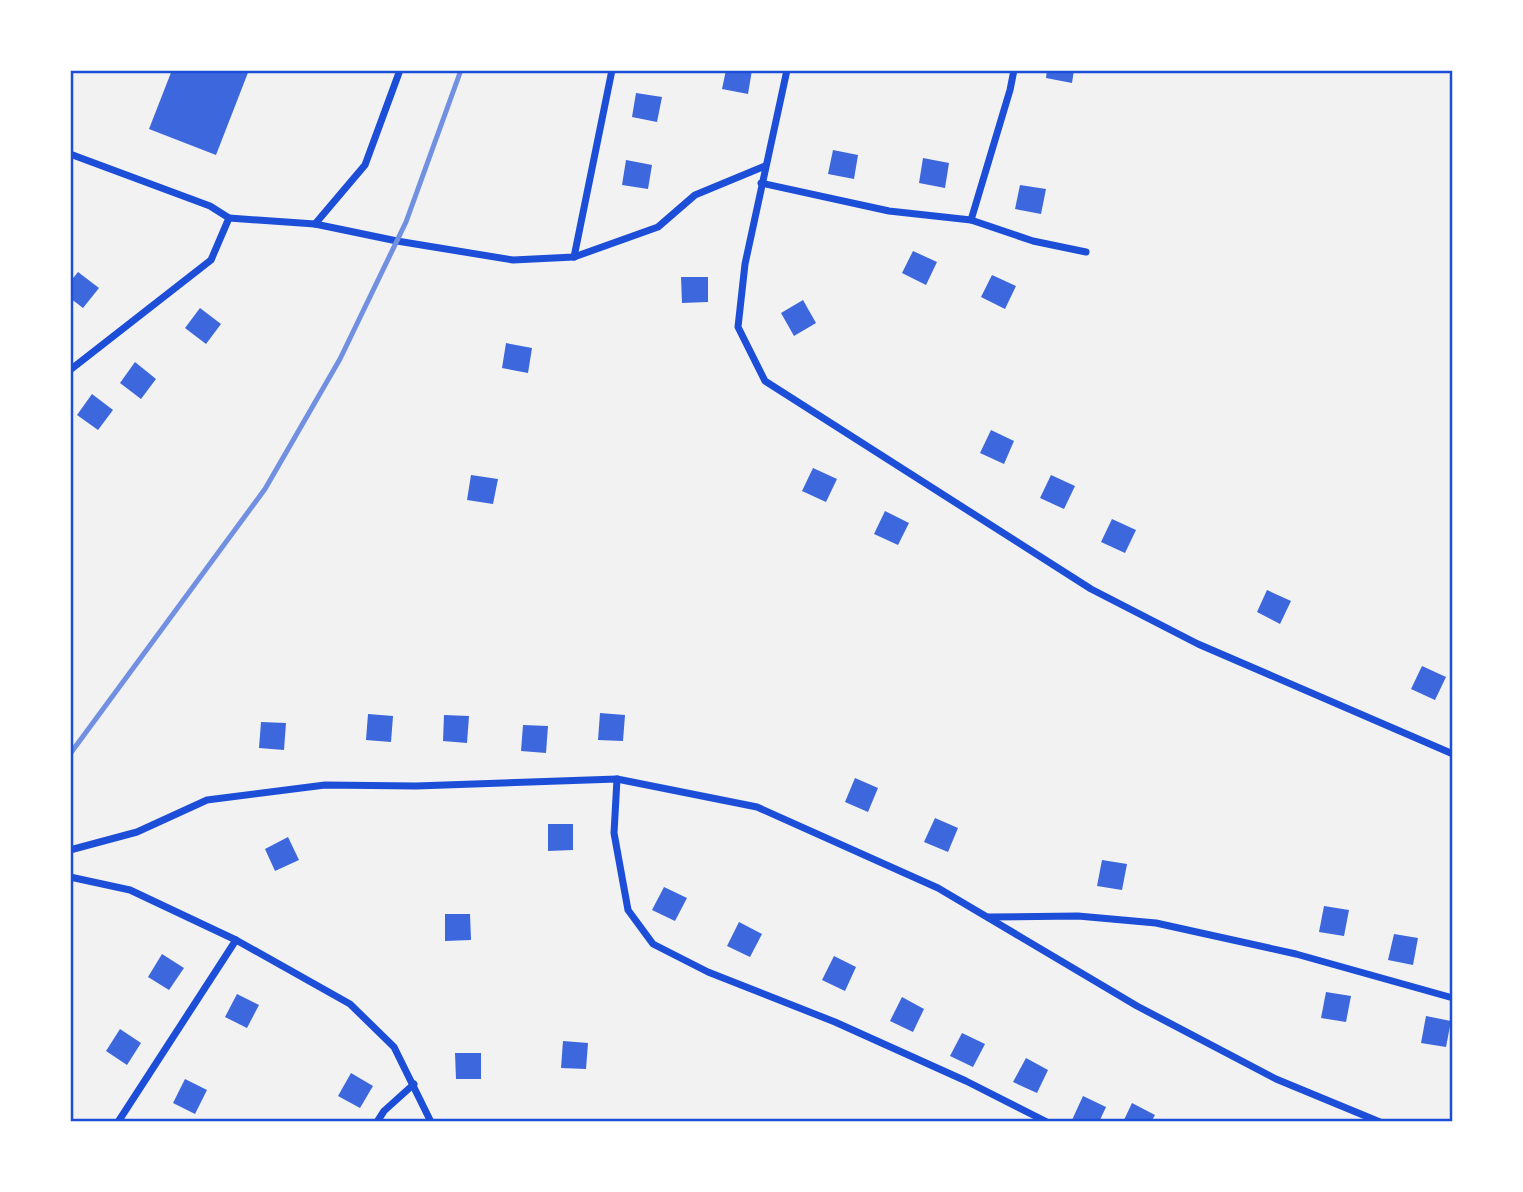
<svg xmlns="http://www.w3.org/2000/svg" width="1523" height="1192" font-family="Ubuntu,sans-serif">
<style>
.building{fill:#3d67dc}
.lines{fill:none;stroke-linecap:round;stroke-linejoin:round}
.minor{stroke:#1d4ed8;stroke-width:7}
.rail{stroke:#7290e2;stroke-width:5}
.neatline{fill:none;stroke:#1d4ed8;stroke-width:2.5}
</style>
<rect width="100%" height="100%" fill="#f2f2f2"/>
<g class="building">
<polygon points="172,70 249,70 216,155 149,129"/>
<polygon points="726,70 752,70 748,94 722,89"/>
<polygon points="1047,70 1074,70 1072,83 1046,78"/>
<polygon points="636,93 662,97 657,122 632,117"/>
<polygon points="833,150 858,155 854,179 828,174"/>
<polygon points="923,158 949,163 945,188 919,183"/>
<polygon points="626,160 652,165 648,189 622,185"/>
<polygon points="1020,185 1046,189 1041,214 1015,209"/>
<polygon points="913,251 937,262 926,285 902,273"/>
<polygon points="78,272 99,288 83,308 70,298 70,282"/>
<polygon points="992,275 1016,286 1005,309 981,297"/>
<polygon points="681,277 708,277 708,302 682,303"/>
<polygon points="803,300 816,323 794,336 781,313"/>
<polygon points="200,308 221,324 206,344 185,328"/>
<polygon points="506,343 532,348 528,373 502,368"/>
<polygon points="135,362 156,379 141,399 120,383"/>
<polygon points="92,394 113,410 98,430 77,415"/>
<polygon points="991,430 1014,441 1004,464 980,453"/>
<polygon points="813,468 837,479 826,502 802,491"/>
<polygon points="471,475 498,479 493,504 467,500"/>
<polygon points="1051,475 1075,486 1064,509 1040,498"/>
<polygon points="885,511 909,523 898,545 874,534"/>
<polygon points="1112,519 1136,530 1125,553 1101,542"/>
<polygon points="1267,590 1291,601 1280,624 1257,612"/>
<polygon points="1422,666 1446,677 1435,700 1411,689"/>
<polygon points="600,713 625,715 623,741 598,740"/>
<polygon points="368,714 393,716 391,742 366,740"/>
<polygon points="444,715 469,716 467,743 443,741"/>
<polygon points="261,722 286,723 284,750 259,748"/>
<polygon points="523,725 548,726 546,753 521,751"/>
<polygon points="855,778 878,788 868,812 845,802"/>
<polygon points="935,818 958,828 948,852 924,842"/>
<polygon points="548,824 573,824 573,850 548,851"/>
<polygon points="288,837 299,860 275,871 265,849"/>
<polygon points="1102,860 1127,864 1122,890 1097,886"/>
<polygon points="664,887 687,898 675,921 652,910"/>
<polygon points="1324,906 1349,910 1344,936 1319,932"/>
<polygon points="445,914 470,914 471,940 445,941"/>
<polygon points="739,922 762,934 750,957 727,946"/>
<polygon points="1394,934 1418,938 1413,965 1388,960"/>
<polygon points="162,954 184,968 169,990 148,977"/>
<polygon points="834,956 856,967 845,991 822,980"/>
<polygon points="1326,992 1351,996 1346,1022 1321,1018"/>
<polygon points="237,994 259,1005 247,1028 225,1017"/>
<polygon points="902,997 924,1009 913,1032 890,1021"/>
<polygon points="1426,1016 1451,1021 1446,1047 1421,1043"/>
<polygon points="120,1029 141,1043 127,1065 106,1051"/>
<polygon points="962,1033 985,1044 973,1067 950,1056"/>
<polygon points="563,1041 588,1043 586,1069 561,1068"/>
<polygon points="455,1053 481,1053 481,1079 456,1079"/>
<polygon points="1026,1058 1048,1070 1037,1093 1013,1082"/>
<polygon points="351,1073 373,1086 360,1108 338,1096"/>
<polygon points="185,1079 207,1090 195,1114 173,1103"/>
<polygon points="1083,1096 1106,1107 1099,1122 1072,1120"/>
<polygon points="1132,1103 1155,1115 1151,1122 1123,1122"/>
</g>
<g class="lines">
<g class="minor">
<polyline points="787,70 745,264 738,327 765,381 1091,589 1198,644 1453,754"/>
<polyline points="70,154 210,206 229,218 211,260 70,370"/>
<polyline points="761,183 889,211 971,220 1033,241 1086,252"/>
<polyline points="229,218 315,224 397,241 513,260 574,257 658,227 695,195 765,166"/>
<polyline points="971,220 1010,90 1014,70"/>
<polyline points="315,224 365,165 400,70"/>
<polyline points="574,257 612,70"/>
<polyline points="617,779 614,833 628,910 653,944 708,972 835,1022 966,1081 1047,1122"/>
<polyline points="70,850 137,832 207,800 325,785 416,786 617,779 757,807 938,888 1137,1006 1276,1079 1380,1122"/>
<polyline points="70,877 130,890 236,940 350,1004 394,1047 431,1122"/>
<polyline points="988,917 1078,916 1156,923 1296,954 1453,998"/>
<polyline points="118,1122 236,940"/>
<polyline points="377,1122 384,1111 414,1084"/>
</g>
<polyline class="rail" points="70,754 265,489 340,359 406,222 461,70"/>
</g>
<rect width="1523" height="1192" fill="none" stroke="#ffffff" stroke-width="144"/>
<rect x="72" y="72" width="1379" height="1048" class="neatline"/>
</svg>
